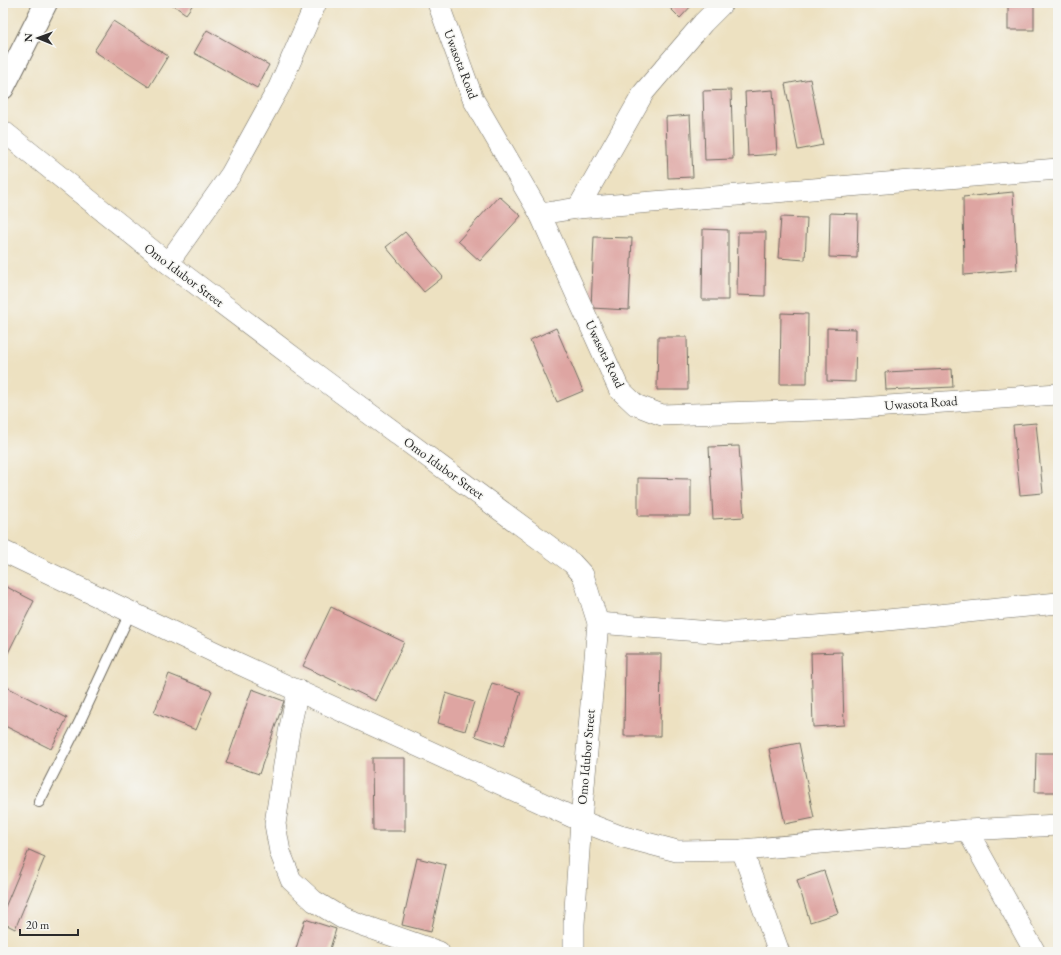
<svg xmlns="http://www.w3.org/2000/svg" width="1061" height="955" font-family="'EB Garamond',serif">
<style>
.building{fill:#dea5a2}
.lines{fill:none;stroke-linecap:round;stroke-linejoin:round}
.lane-casing{stroke:#6f6b60;stroke-width:12}
.street-casing{stroke:#6f6b60;stroke-width:22}
.secondary-casing{stroke:#6f6b60;stroke-width:24}
.lane{stroke:#fff;stroke-width:10}
.street{stroke:#fff;stroke-width:21}
.secondary{stroke:#fff;stroke-width:22}
.labels{text-anchor:middle;dominant-baseline:central;stroke-width:3;stroke-linejoin:round;paint-order:stroke}
.street-label{font-size:13px;fill:#2b2b2b;stroke:#f6f6f2}
</style>
<rect width="100%" height="100%" fill="#f6f6f2"/>
<filter id="ink" filterUnits="userSpaceOnUse"><feTurbulence type="fractalNoise" baseFrequency=".025" numOctaves="2"/><feDisplacementMap in="SourceGraphic" scale="8" xChannelSelector="R" yChannelSelector="G"/><feConvolveMatrix kernelMatrix="1 2 1 2 8 2 1 2 1" color-interpolation-filters="sRGB"/></filter>
<filter id="wash" filterUnits="userSpaceOnUse"><feTurbulence type="fractalNoise" baseFrequency=".012" numOctaves="4" result="noise"/><feDisplacementMap in="SourceGraphic" scale="16" xChannelSelector="R" yChannelSelector="G"/><feGaussianBlur stdDeviation="0.9" result="paint"/><feColorMatrix in="noise" values="0 0 0 0 0 0 0 0 0 0 0 0 0 0 0 0 0 1.4 0 .05"/><feComposite in="paint" operator="in"/></filter>
<g filter="url(#wash)">
<rect width="100%" height="100%" fill="#ede1c1"/>
<g id="blocks">
<g class="building">
<polygon points="170,3 194,3 186,14"/>
<polygon points="665,3 694,3 680,18"/>
<rect x="1008" y="3" width="26" height="27"/>
<polygon points="113,21 168,56 149,87 94,51"/>
<polygon points="207,30 269,65 257,88 194,53"/>
<polygon points="810,79 823,145 798,150 785,84"/>
<polygon points="731,90 733,159 705,160 703,91"/>
<polygon points="773,90 777,154 748,156 745,92"/>
<polygon points="690,115 693,177 668,178 666,117"/>
<polygon points="1013,192 1017,270 964,275 963,197"/>
<polygon points="499,196 521,216 480,261 458,241"/>
<polygon points="830,213 858,214 857,258 829,257"/>
<polygon points="781,217 807,218 805,260 778,258"/>
<polygon points="703,229 728,230 728,300 702,300"/>
<polygon points="405,232 443,277 424,292 386,247"/>
<polygon points="738,232 766,232 765,296 737,295"/>
<polygon points="594,237 632,238 629,310 591,308"/>
<polygon points="781,313 808,314 807,384 780,384"/>
<polygon points="556,328 583,391 557,402 530,340"/>
<polygon points="827,328 856,329 855,382 827,381"/>
<polygon points="658,337 687,337 688,390 657,390"/>
<polygon points="952,369 953,387 886,390 885,372"/>
<polygon points="1036,423 1043,493 1020,495 1013,425"/>
<polygon points="739,446 744,517 713,519 709,447"/>
<polygon points="638,478 691,479 691,516 638,516"/>
<polygon points="3,585 34,601 3,663"/>
<polygon points="331,607 404,642 376,701 303,666"/>
<polygon points="842,652 844,725 813,727 811,653"/>
<polygon points="625,654 661,654 660,736 624,736"/>
<polygon points="169,674 212,691 196,730 154,713"/>
<polygon points="492,683 521,692 504,746 475,736"/>
<polygon points="3,685 67,718 51,749 3,725"/>
<polygon points="252,689 284,701 259,774 226,763"/>
<polygon points="446,693 474,702 465,731 438,723"/>
<polygon points="799,743 814,818 785,824 769,749"/>
<polygon points="1036,753 1058,753 1058,792 1035,792"/>
<polygon points="372,758 405,758 405,831 373,831"/>
<polygon points="29,850 45,857 15,929 3,923 3,912"/>
<polygon points="417,858 446,865 431,932 402,925"/>
<polygon points="824,871 838,913 810,922 797,880"/>
<polygon points="305,919 336,929 329,952 295,952"/>
</g>
</g>
</g>
<g filter="url(#ink)">
<use href="#blocks" fill-opacity="0" stroke="#6f6b60" stroke-width="1"/>
<g class="lines">
<g class="lane-casing">
<polyline id="lane" points="39,802 79,723 131,611"/>
</g>
<g class="street-casing">
<g id="street">
<polyline points="438,3 473,99 540,214 619,389 636,405 662,415 845,409 1058,394"/>
<polyline points="3,131 168,263 321,378 572,563 583,575 598,623 581,821 574,924 574,952"/>
<polyline points="578,208 644,92 703,23 723,3"/>
<polyline points="540,214 578,208 1058,169"/>
<polyline points="168,263 231,174 279,87 316,3"/>
<polyline points="3,551 233,661 581,821 620,836 677,851 742,850 967,830 1058,825"/>
<polyline points="598,623 724,633 867,622 1058,603"/>
<polyline points="298,690 289,732 275,824 280,852 291,880 314,901 342,918 439,952"/>
<polyline points="967,830 1035,952"/>
<polyline points="742,850 779,952"/>
</g>
</g>
<g class="secondary-casing">
<polyline id="secondary" points="3,88 46,3"/>
</g>
<use href="#lane" class="lane"/>
<use href="#street" class="street"/>
<use href="#secondary" class="secondary"/>
</g>
</g>
<g class="labels">
<g class="street-label">
<text transform="translate(461 64) rotate(69)">Uwasota Road</text>
<text transform="translate(184 275) rotate(37)">Omo Idubor Street</text>
<text transform="translate(605 354) rotate(64)">Uwasota Road</text>
<text transform="translate(921 403) rotate(-4)">Uwasota Road</text>
<text transform="translate(444 468) rotate(36)">Omo Idubor Street</text>
<text transform="translate(586 757) rotate(-85)">Omo Idubor Street</text>
</g>
</g>
<rect width="1061" height="955" fill="none" stroke="#f6f6f2" stroke-width="16"/>
<g transform="translate(38 38) rotate(271)" stroke="#f6f6f2" stroke-width="3" paint-order="stroke">
<path d="M0-3L7 15L0 10L-7 15Z" fill="#2b2b2b"/>
<text y="-6" font-size="11" font-weight="bold" text-anchor="middle" fill="#2b2b2b">N</text>
</g>
<path d="M20 929v6h58v-6" fill="none" stroke="#2b2b2b" stroke-width="2"/>
<text x="26" y="929" font-size="12" fill="#2b2b2b" stroke="#f6f6f2" stroke-width="3" paint-order="stroke">20 m</text>
</svg>
